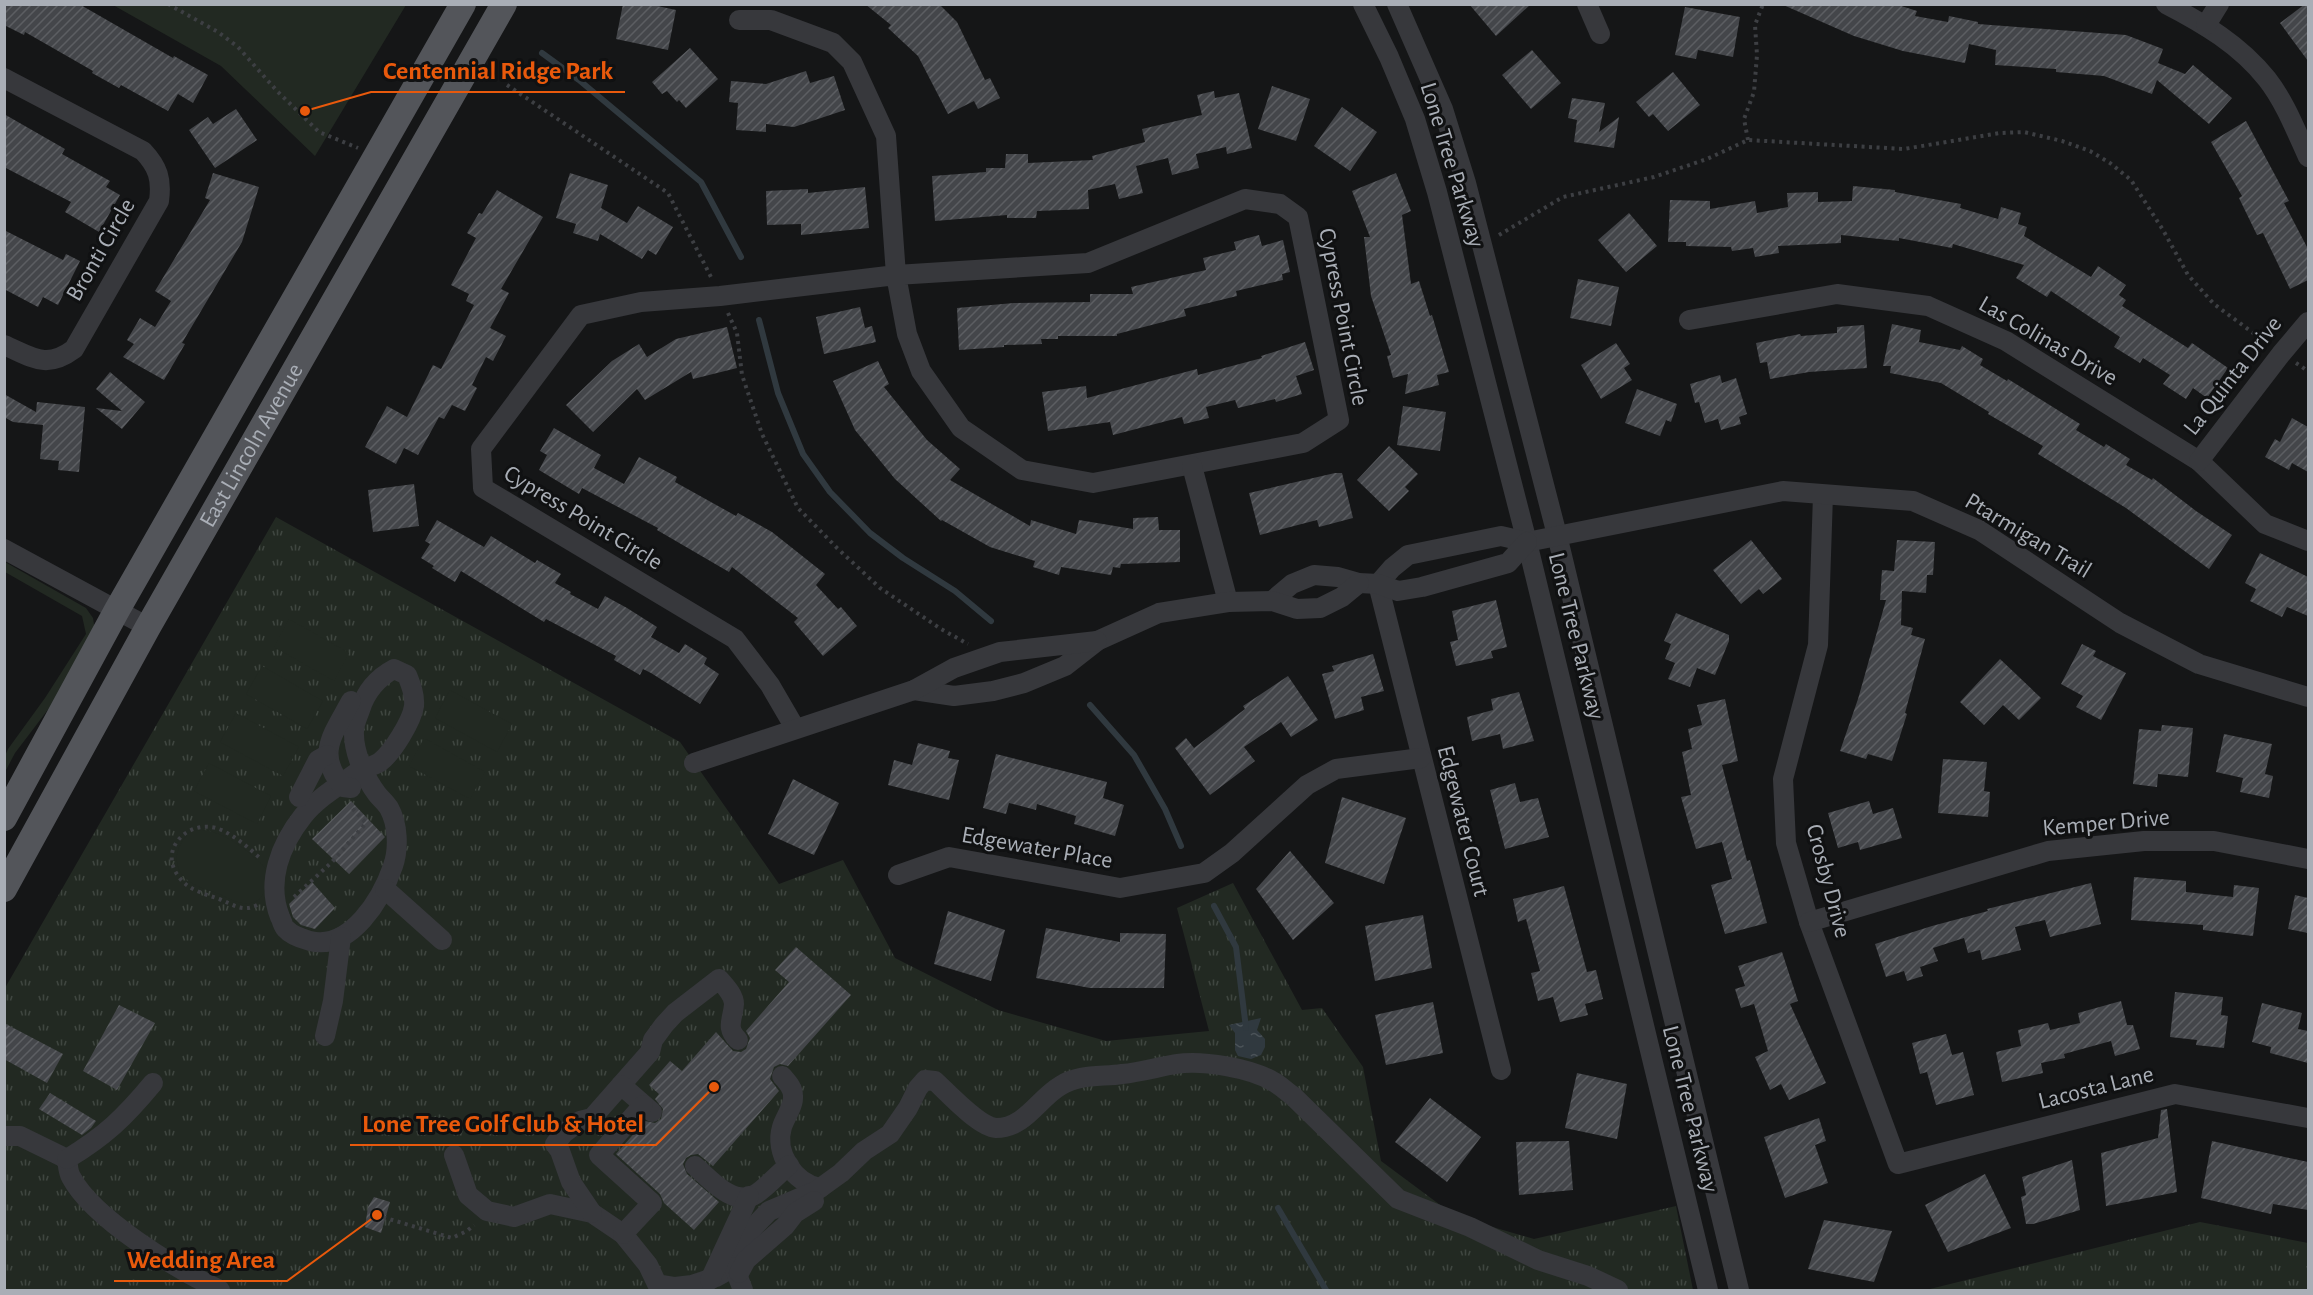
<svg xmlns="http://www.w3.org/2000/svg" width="2313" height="1295" font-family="'Alegreya Sans',sans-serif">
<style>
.grass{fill:url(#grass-tufts)}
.park{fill:#222922}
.water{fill:url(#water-ripples)}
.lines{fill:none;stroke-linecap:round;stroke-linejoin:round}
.stream{stroke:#30393f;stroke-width:6}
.building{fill:url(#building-hatch)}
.path{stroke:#3d3f43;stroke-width:4;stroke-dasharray:3 4.5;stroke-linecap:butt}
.minor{stroke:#37383c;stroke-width:20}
.major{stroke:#53555a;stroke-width:26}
.labels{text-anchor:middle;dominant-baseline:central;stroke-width:6;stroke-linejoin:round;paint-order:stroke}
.street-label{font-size:24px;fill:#a9aeb6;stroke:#101112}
.leader{fill:none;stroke:#e8590c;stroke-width:2}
.callout-dot{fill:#e8590c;stroke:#101112;stroke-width:2}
.callout-label{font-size:26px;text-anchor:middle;font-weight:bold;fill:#e8590c;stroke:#101112;stroke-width:6;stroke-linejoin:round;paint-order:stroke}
</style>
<defs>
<pattern id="grass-tufts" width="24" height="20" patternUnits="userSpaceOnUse" patternTransform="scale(1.5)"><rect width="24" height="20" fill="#222922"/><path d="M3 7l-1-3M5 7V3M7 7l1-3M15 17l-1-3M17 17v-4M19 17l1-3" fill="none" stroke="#3f4640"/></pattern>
<pattern id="water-ripples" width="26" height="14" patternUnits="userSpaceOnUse" patternTransform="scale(1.5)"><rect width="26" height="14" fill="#30393f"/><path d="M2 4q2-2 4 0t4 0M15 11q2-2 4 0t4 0" fill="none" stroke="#4b5358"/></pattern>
<pattern id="building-hatch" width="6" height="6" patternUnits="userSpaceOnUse" patternTransform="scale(1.5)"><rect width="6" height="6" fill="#44464a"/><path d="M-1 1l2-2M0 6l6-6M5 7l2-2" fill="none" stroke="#5c5e62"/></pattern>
</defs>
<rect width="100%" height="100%" fill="#151617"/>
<g class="grass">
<polygon points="276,517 680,742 779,884 843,860 895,958 998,1010 1106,1041 1209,1031 1177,908 1233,883 1302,1010 1322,1008 1363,1067 1381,1161 1455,1216 1534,1239 1676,1206 1693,1290 5,1290 5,988"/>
<polygon points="2200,1222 2308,1243 2308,1290 1926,1290"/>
</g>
<g class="park">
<polygon points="113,5 406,5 315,156 221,66"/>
<polygon points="5,562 86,608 93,618 96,637 53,703 15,753 5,772 5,756 8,749 45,698 86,634 82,616 5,572"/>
<polygon points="289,619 349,653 334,681 274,647"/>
<polygon points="262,666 323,701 307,729 246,694"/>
<polygon points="450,690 512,724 497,752 435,718"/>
<polygon points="236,713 299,747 283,776 220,742"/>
<polygon points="424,738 485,772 470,799 409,766"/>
<polygon points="209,763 271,796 257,824 194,791"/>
<path d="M205,830c25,5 45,22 62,40 -1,10 0,24 -9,30 -13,9 -27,-1 -39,-6 -10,-4 -21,-6 -30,-13 -19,-14 -14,-36 2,-50z"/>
</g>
<polygon class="water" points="1261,1018 1257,1030 1265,1039 1265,1047 1261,1055 1251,1059 1238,1056 1235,1050 1235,1033 1229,1025"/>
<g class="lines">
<g class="stream">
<polyline points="542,53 579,80 701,182 741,257"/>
<polyline points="759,320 778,393 803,454 830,492 870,533 903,558 955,591 991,621"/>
<polyline points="1090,705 1134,755 1165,809 1181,846"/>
<polyline points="1214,906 1236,947 1246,1028"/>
<polyline points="1278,1208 1326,1290"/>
</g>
</g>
<g class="building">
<polygon points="4,4 79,4 173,58 174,56 208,75 193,103 178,94 168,111 121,85 119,88 92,73 93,71 25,32 24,35 4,25"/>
<polygon points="623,4 648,4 676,10 668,50 616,39"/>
<polygon points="865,4 939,4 957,22 985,80 990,78 1000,98 978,109 974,101 948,114 918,56 888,28 891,25"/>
<polygon points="1469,4 1531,4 1496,36"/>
<polygon points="1781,4 1895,4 1917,11 1915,16 1948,22 1949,16 1978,22 1978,24 2126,35 2163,49 2158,63 2185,74 2193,65 2232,98 2209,124 2157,80 2152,94 2104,76 2056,72 2056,69 1995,65 1996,50 1969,44 1965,63 1903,51 1854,36"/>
<polygon points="2305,4 2308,4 2308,61 2280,23"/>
<polygon points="1685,7 1740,17 1733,57 1698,50 1696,59 1675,55"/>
<polygon points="690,48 718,79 686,108 679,100 677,102 667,91 662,94 652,82"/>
<polygon points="1532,50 1561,83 1531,109 1502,75"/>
<polygon points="806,71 810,83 834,76 845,110 794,127 766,124 766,132 736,130 738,103 729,102 731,81 766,84"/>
<polygon points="1673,72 1700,105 1668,131 1653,114 1649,117 1636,102"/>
<polygon points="1272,86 1310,99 1296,141 1258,129"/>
<polygon points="1214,91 1215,98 1239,93 1252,148 1227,154 1226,147 1196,154 1199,168 1172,175 1168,158 1136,166 1143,193 1119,199 1115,184 1088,190 1089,209 1037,211 1036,218 1007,218 1007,215 935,221 932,176 986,172 986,168 1005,168 1006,154 1028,154 1028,163 1093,160 1092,156 1145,142 1142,129 1202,115 1197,95"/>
<polygon points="1572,98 1605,103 1599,132 1619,117 1614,148 1574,142 1577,120 1568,118"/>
<polygon points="1342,107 1377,132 1350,171 1314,146"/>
<polygon points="236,109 257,140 215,168 189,130 208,117 213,124"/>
<polygon points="4,114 65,149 62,154 110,181 106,187 120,195 99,232 65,212 71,202 4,167"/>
<polygon points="2246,121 2289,201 2284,203 2308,249 2308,280 2290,289 2263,233 2257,235 2239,198 2242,196 2211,142"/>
<polygon points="213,173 259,187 242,242 182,343 185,344 164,380 123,357 134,344 127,340 140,318 155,327 171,301 155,291 210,200 205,198"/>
<polygon points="570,173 608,185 601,208 627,223 638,206 673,227 656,255 648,250 642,259 600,234 598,241 573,233 576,224 556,218"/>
<polygon points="1396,173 1411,211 1402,215 1411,284 1419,281 1430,316 1432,315 1449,372 1437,375 1439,385 1405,394 1408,374 1393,378 1387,356 1391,355 1371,296 1364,237 1370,237 1352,191"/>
<polygon points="1853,186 1895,190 1895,192 1961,204 1960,208 1998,219 2001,207 2021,213 2018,224 2027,227 2024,236 2091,277 2098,266 2126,285 2119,295 2126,300 2122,306 2188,348 2192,343 2228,368 2207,398 2193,388 2186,399 2163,384 2170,375 2143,358 2140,363 2114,347 2120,337 2051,291 2047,297 2016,278 2024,265 1953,244 1952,248 1899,238 1899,241 1841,235 1841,243 1778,246 1779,253 1755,257 1753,248 1732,251 1731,247 1686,246 1686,242 1668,242 1670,200 1710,201 1710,209 1755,201 1757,213 1788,207 1787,193 1818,192 1818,202 1852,201"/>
<polygon points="865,187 869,228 801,235 801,224 767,225 766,191 808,189 808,193"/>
<polygon points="497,190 543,217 501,289 509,293 490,328 506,336 493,361 486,357 472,385 477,388 465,411 452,405 444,419 439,417 418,455 404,448 396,464 365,447 387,406 407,417 433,365 441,369 474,305 466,301 469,294 451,285 476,238 467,233 479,213 482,214"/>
<polygon points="1629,213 1657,246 1626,272 1598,240"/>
<polygon points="4,230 63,260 66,254 80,261 58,305 43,297 38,307 4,289"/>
<polygon points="1259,235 1262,246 1283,240 1290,272 1282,274 1283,280 1236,291 1237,296 1184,309 1186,316 1117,334 1117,336 1058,336 1058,339 1041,339 1042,344 1004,345 1004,347 959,350 957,308 1014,303 1090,302 1090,294 1133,294 1131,287 1206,270 1203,258 1236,250 1234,242"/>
<polygon points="1578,279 1619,287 1611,326 1570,318"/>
<polygon points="860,307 865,328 872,326 876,342 824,354 816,317"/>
<polygon points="1892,324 1921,330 1919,342 1960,350 1962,346 1983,359 1980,365 2007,381 2008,379 2080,424 2076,430 2104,447 2106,444 2130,459 2126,465 2152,480 2153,478 2196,511 2232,535 2209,569 2126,508 2038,454 2043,446 1988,414 1989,412 1941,383 1890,373 1891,366 1883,366"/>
<polygon points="1864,325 1867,368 1809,372 1770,379 1767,362 1760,363 1756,343 1800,334 1801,336 1837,333 1837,327"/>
<polygon points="727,327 737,368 693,379 691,372 645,400 637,389 593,432 566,405 612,361 639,344 647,357 676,339"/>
<polygon points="1305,342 1314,370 1296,376 1302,394 1276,402 1275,399 1238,408 1235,400 1206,407 1209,418 1184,424 1182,417 1113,435 1110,422 1048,431 1042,392 1086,386 1087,398 1197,369 1198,375 1262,358 1261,356"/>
<polygon points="1616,343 1630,364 1624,368 1632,380 1601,399 1581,365"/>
<polygon points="878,361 889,384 884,387 927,440 960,469 950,480 1030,526 1031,520 1076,534 1079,520 1133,529 1133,518 1158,517 1159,530 1180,530 1180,562 1121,564 1120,568 1113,567 1111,575 1061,567 1059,575 1033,567 1035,561 990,547 942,520 941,521 895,479 855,430 833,381"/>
<polygon points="110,372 145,402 122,429 96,408 122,411 96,389"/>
<polygon points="1720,375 1722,383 1736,378 1747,414 1739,417 1741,424 1721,430 1718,419 1705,423 1699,402 1695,403 1690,384"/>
<polygon points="1637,389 1677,404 1671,422 1666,420 1660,436 1625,423"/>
<polygon points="4,394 36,412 37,402 85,407 79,472 58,470 59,461 40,459 43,425 13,422 4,417"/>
<polygon points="1403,406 1446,412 1440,451 1397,445"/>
<polygon points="2292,418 2308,427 2308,472 2292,463 2289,470 2265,457 2275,439 2280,442"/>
<polygon points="554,428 601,455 594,468 624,484 639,457 677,477 675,482 736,516 738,513 772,532 825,574 816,585 838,609 841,607 857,626 823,656 794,622 798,618 732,567 729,572 657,530 658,528 582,488 579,494 539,470 547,455 540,451"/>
<polygon points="1389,446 1418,474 1405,487 1409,491 1389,511 1357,480"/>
<polygon points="1335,473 1342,473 1353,518 1319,527 1317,520 1260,535 1249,493"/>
<polygon points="414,484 419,526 373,532 368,490"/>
<polygon points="437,520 484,547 491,536 535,563 537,560 561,574 555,583 571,592 570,594 598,609 605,596 627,608 657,627 651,637 679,653 685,644 707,658 704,664 719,674 700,704 651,673 643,669 640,675 614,660 616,656 546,619 544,622 461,571 455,582 432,568 434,566 421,558 430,544 425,541"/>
<polygon points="1751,540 1782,579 1763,594 1759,589 1741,604 1713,570"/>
<polygon points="1897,540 1935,542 1933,575 1927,575 1926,593 1902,591 1901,625 1913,628 1911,635 1925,639 1905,713 1907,714 1892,761 1868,754 1866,759 1840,751 1858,699 1886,600 1880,600 1882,570 1894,571"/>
<polygon points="2260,553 2308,577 2308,616 2287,607 2282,617 2250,601 2256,589 2245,583"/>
<polygon points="1496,600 1507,647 1491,651 1493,658 1456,666 1450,642 1458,640 1452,611"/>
<polygon points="1676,613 1729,635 1729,641 1715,675 1697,668 1690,687 1668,679 1675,663 1665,659 1671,644 1664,641"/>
<polygon points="2082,644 2096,651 2093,656 2126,673 2101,720 2076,707 2083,696 2061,684"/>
<polygon points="1373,654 1384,691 1361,697 1364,710 1335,719 1322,674 1334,671 1332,666"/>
<polygon points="2000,659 2041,698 2019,720 2003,705 1984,725 1960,702"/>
<polygon points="1288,676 1318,720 1291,737 1281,722 1244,747 1255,761 1210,795 1175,748 1186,738 1194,748 1245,709 1243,706"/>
<polygon points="1519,692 1534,741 1503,749 1500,734 1472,741 1467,717 1493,710 1491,699"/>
<polygon points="1725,699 1738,761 1722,765 1747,861 1750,860 1767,923 1725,934 1711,885 1732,879 1722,842 1696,849 1681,797 1691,795 1682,752 1692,749 1688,729 1702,725 1697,705"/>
<polygon points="2162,725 2193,728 2188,777 2158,774 2157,787 2133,784 2139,729 2161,731"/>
<polygon points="2224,734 2272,744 2265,774 2273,776 2269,798 2240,792 2243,778 2216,772"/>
<polygon points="918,743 950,751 948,758 959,760 949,800 888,785 894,760 912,765"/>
<polygon points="996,754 1107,782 1103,798 1124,805 1115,836 1074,824 1076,816 1037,804 1036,810 1009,803 1006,814 983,808"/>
<polygon points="1943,759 1987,762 1984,791 1990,792 1988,817 1938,813"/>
<polygon points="793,779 839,803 814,855 768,834"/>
<polygon points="1515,783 1520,802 1538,798 1549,837 1505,849 1490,790"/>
<polygon points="1342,797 1406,818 1384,884 1325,863"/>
<polygon points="351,801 385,837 349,874 312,839"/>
<polygon points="1869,801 1873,814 1893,808 1902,838 1860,850 1858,842 1838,848 1828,813"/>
<polygon points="1290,851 1334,903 1293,940 1256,889"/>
<polygon points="2134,877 2186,881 2186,892 2233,897 2234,885 2259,888 2253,936 2203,930 2203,925 2131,920"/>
<polygon points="312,882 335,908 315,929 301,925 293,917 289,904"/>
<polygon points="2091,883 2101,924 2050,937 2045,920 2015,927 2021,950 1982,960 1980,950 1968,953 1964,938 1933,948 1938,961 1920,967 1923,976 1907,981 1904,971 1886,977 1875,944 1932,926 1988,911 1987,909"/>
<polygon points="1564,886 1587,972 1596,970 1603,999 1585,1004 1588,1015 1560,1022 1553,997 1538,1001 1531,973 1540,971 1526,919 1518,922 1513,899"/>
<polygon points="2295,895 2308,898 2308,933 2288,929"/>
<polygon points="948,911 1005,930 991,981 934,964"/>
<polygon points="1423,915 1432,968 1375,981 1365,926"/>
<polygon points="1046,928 1120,942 1120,933 1166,934 1164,988 1090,988 1036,978"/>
<polygon points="796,947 851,995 788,1066 780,1064 774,1067 770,1079 779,1091 713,1166 698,1154 691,1155 686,1158 683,1164 687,1174 719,1202 694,1230 664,1203 660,1194 616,1154 645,1121 655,1123 661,1119 663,1109 655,1099 659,1094 649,1085 670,1061 682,1071 716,1032 733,1051 741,1052 746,1049 750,1038 746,1031 789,982 775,970"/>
<polygon points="1782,952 1798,1001 1790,1004 1826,1083 1789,1100 1781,1084 1770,1090 1755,1057 1768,1051 1754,1004 1741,1008 1735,989 1745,986 1738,966"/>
<polygon points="2175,992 2223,997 2221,1015 2228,1016 2224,1048 2196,1045 2197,1040 2170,1037"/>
<polygon points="2121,1001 2127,1025 2133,1025 2140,1049 2115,1056 2111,1041 2064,1054 2065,1058 2041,1063 2043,1073 2002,1082 1996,1052 2021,1046 2018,1030 2048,1023 2050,1030 2080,1023 2078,1013"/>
<polygon points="1433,1002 1443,1053 1386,1065 1375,1015"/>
<polygon points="2262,1003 2302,1013 2298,1029 2308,1031 2308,1063 2270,1053 2271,1047 2252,1042"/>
<polygon points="119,1005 155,1023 117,1090 83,1071"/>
<polygon points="4,1023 63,1054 47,1083 4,1059"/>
<polygon points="1946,1034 1952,1055 1963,1052 1974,1095 1936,1105 1927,1072 1920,1074 1912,1043"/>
<polygon points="1577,1073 1627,1084 1617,1139 1565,1128"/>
<polygon points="50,1093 96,1121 91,1128 82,1135 39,1109"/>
<polygon points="1430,1098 1481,1137 1447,1182 1395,1142"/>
<polygon points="2167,1109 2177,1192 2106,1206 2101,1153 2158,1138 2161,1110"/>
<polygon points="1819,1118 1826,1141 1815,1145 1828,1183 1785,1198 1764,1137"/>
<polygon points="1569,1141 1573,1190 1519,1195 1516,1142"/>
<polygon points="2212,1141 2308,1162 2308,1210 2273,1204 2271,1214 2201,1198"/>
<polygon points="2072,1160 2080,1210 2033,1224 2026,1224 2021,1197 2026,1195 2022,1177"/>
<polygon points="1985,1174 2011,1228 1948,1252 1925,1205"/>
<polygon points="374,1197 390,1202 381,1233 365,1227 368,1207"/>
<polygon points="1824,1220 1892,1231 1874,1282 1808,1269"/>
</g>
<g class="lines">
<g class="path">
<polyline points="168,4 218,32 238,47 277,91 319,132 358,148"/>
<polyline points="507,85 668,193 712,279"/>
<polyline points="1748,140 1744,119 1754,92 1757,55 1755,25 1763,4"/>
<polyline points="1499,235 1563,197 1654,177 1707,159 1748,140 1904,149 2000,133 2024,132 2062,141 2090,151 2110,163 2131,180 2163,230 2188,275 2214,304 2268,344"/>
<polyline points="728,313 737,333 742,375 762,434 798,508 837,548 880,588 941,629 968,644"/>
<polyline points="2296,363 2308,371"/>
<polyline points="294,897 332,862 366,823 350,806"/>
<path d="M257,905c-15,8 -24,-1 -38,-6 -14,-5 -31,-9 -40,-22 -21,-26 7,-57 37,-49 16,5 33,20 45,31"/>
<polyline points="376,1215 452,1238 467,1231 474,1225"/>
</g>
<g class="minor">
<polyline points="1363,4 1389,57 1415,119 1437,192 1527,542 1708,1290"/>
<polyline points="1397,4 1443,109 1466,183 1557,535 1739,1290"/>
<polyline points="1587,4 1600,34"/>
<path d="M2166,4c37,19 74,41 101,75 18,23 29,52 41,78"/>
<polyline points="739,20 771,20 833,43 852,62 886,136 896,275 907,334 921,371 961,428 1022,470 1093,483 1303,443 1339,420 1298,217 1280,204 1245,199 1088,263 896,275 720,296 641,302 581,315 481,449 483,488 735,639 770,685 795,728"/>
<polyline points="2206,25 2219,4"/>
<path d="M4,78l139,73c15,16 19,28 16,50l-85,148c-28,21 -42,8 -70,-4"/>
<polyline points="1689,320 1837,294 1928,306 2006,341 2199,461 2265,524 2308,541"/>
<polyline points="2199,461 2281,354 2308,322"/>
<polyline points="1192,466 1228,602"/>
<polyline points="1823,495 1818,645 1783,779 1786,843 1809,922 1898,1164 2175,1094 2308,1118"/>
<polyline points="4,549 148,627"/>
<polyline points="1378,584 1392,568 1408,555 1501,536 1527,542 1783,491 1913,501 1979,530 2120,623 2199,664 2308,697"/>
<polyline points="1378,584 1501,1070"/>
<polyline points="1272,601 1292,584 1314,575 1338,577 1359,583 1378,584 1398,591 1422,587 1508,563 1527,542"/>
<polyline points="914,690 954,696 993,691 1024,683 1065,666 1097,641 1159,613 1228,602 1272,601 1297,609 1320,608 1342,597 1359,583"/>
<polyline points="694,763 914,690 954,668 1000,652 1097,641"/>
<path d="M363,768c-20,15 -45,29 -60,48 -23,29 -37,66 -23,101 2,3 3,10 6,12 5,6 17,10 24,12 41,10 72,-43 83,-75 6,-17 5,-42 -4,-58 -3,-5 -8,-9 -12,-14 -12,-16 -24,-42 -23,-63 0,-7 4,-15 6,-21 6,-19 17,-32 34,-41l13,6c4,10 8,20 7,31 -2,15 -22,47 -34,56 -4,3 -12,5 -17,6"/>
<path d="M351,788l-8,-1c-28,-34 -10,-52 8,-86"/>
<polyline points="299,797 318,760 327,755"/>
<polyline points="898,875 949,857 1120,888 1204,873 1232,853 1307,785 1336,769 1421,758"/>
<polyline points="385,889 442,940"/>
<polyline points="1809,922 2048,851 2144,841 2214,841 2308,859"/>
<polyline points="325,1036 333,1001 341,937"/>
<path d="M782,1076c5,6 11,11 11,20 1,10 -8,21 -11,31 -8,26 12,56 38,61"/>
<path d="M621,1085l29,-33 3,-12 11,-15 11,-12 44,-34c6,7 15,16 15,25 -1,16 -9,23 4,36"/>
<path d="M4,1136h16l47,23c1,6 1,13 4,18 22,42 107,93 149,113"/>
<path d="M454,1155l14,40 19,16 27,6 36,-13 42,9 31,21 25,31 9,19 18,3 17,-2 24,-8 18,-10 15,-35 20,-21 47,-20 25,-18 23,-22 26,-17 18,-26 10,-20 7,-8 10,1c13,12 44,46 61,47 29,0 42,-29 64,-42 18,-12 42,-9 62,-12 19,-2 36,-7 54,-10 27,-4 75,4 98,18 7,4 13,10 19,14l105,103 72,28 68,33 50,16 30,14"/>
<path d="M67,1159c38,-23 57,-41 86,-76"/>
<path d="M695,1166c15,13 39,42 61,28 12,-8 22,-20 33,-29"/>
<polyline points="592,1213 571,1182 560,1151 555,1144 564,1133 580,1121 592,1118 621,1085 652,1112"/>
<polyline points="623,1234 652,1203 599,1155 643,1105"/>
<polyline points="734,1267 743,1290"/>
<polyline points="739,1273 746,1260 785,1226 795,1213 814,1201"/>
<polyline points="710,1280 749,1196"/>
</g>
<g class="major">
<polyline points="4,818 117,610 463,4"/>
<path id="s1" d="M4,889l144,-262 356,-623"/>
</g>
</g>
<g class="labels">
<g class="street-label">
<text transform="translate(1452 165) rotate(73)">Lone Tree Parkway</text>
<text transform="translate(101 250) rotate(-60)">Bronti Circle</text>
<text transform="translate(1343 317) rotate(79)">Cypress Point Circle</text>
<text transform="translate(2048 341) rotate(30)">Las Colinas Drive</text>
<text transform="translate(2233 376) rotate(-52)">La Quinta Drive</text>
<text stroke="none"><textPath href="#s1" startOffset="508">East Lincoln Avenue</textPath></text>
<text transform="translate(583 518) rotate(31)">Cypress Point Circle</text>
<text transform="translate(2028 536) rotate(31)">Ptarmigan Trail</text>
<text transform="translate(1576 636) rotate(76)">Lone Tree Parkway</text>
<text transform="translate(1463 821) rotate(76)">Edgewater Court</text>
<text transform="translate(2106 823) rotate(-5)">Kemper Drive</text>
<text transform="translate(1037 848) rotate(10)">Edgewater Place</text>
<text transform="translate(1828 881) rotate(75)">Crosby Drive</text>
<text transform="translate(2096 1088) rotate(-14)">Lacosta Lane</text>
<text transform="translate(1690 1109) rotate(76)">Lone Tree Parkway</text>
</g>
</g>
<path class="leader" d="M305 111L371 92H625M714 1087L656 1145H350M377 1215L287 1281H114"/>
<g class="callout-dot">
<circle cx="305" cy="111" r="6"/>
<circle cx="714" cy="1087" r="6"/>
<circle cx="377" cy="1215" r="6"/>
</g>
<g class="callout-label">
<text x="498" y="79">Centennial Ridge Park</text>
<text x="503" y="1132">Lone Tree Golf Club &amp; Hotel</text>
<text x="201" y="1268">Wedding Area</text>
</g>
<rect width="2313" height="1295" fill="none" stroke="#a9aeb6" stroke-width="12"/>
</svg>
